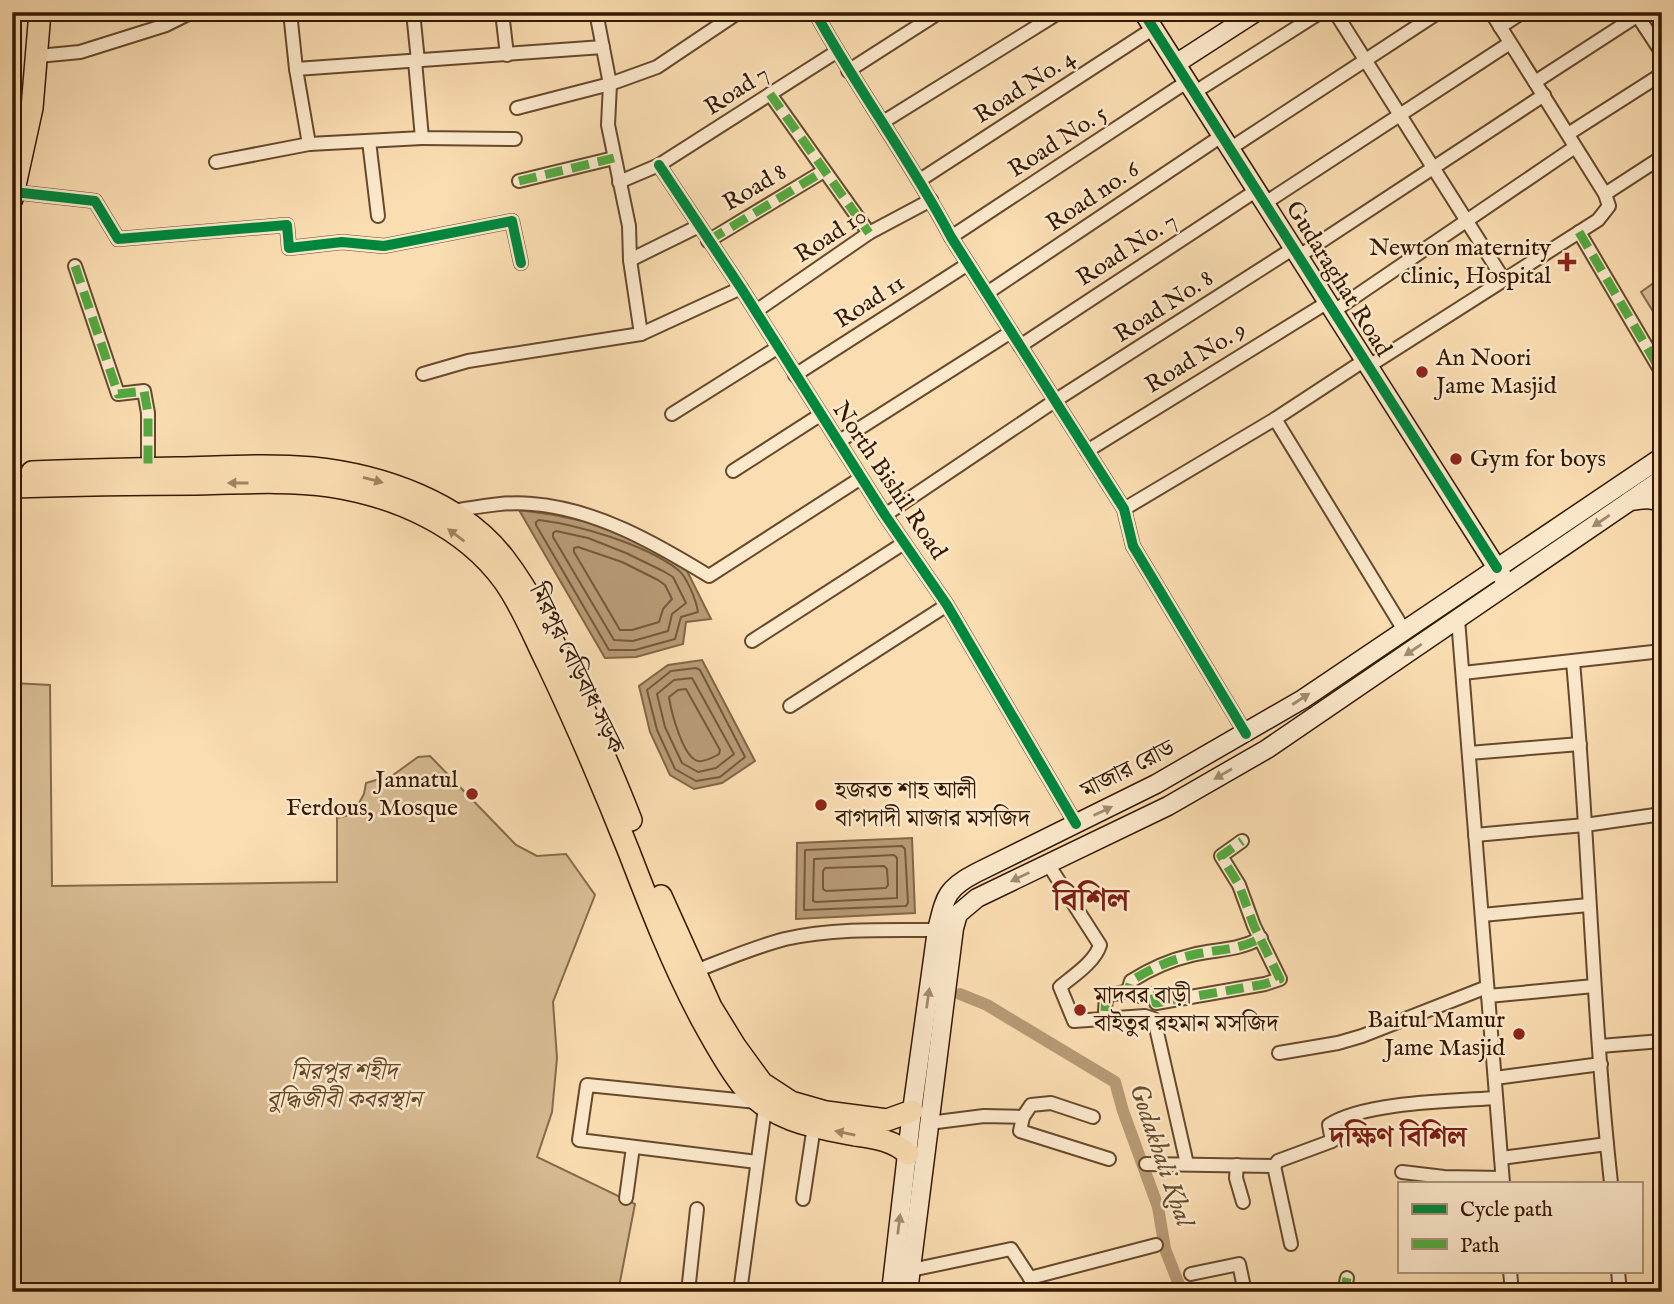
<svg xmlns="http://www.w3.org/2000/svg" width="1674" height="1304" font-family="'IM FELL English','Noto Serif Bengali',serif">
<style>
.green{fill:#d8bc93;stroke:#866a4a;stroke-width:2}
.water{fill:#b79a75;stroke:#836646;stroke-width:2}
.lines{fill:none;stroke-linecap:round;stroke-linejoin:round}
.shore{stroke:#76593a;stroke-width:2}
.canal{stroke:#b79a75;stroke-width:12}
.street-casing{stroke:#66492c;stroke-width:16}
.secondary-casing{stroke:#341800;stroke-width:21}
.highway-casing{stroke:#341800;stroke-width:24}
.street{stroke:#fce9cc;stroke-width:12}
.secondary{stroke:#fce9cc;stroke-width:18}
.highway{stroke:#faddb1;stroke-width:21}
.quiet{stroke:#54a940;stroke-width:9;stroke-dasharray:18 9;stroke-linecap:butt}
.cycleway-casing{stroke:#fce9cc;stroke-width:15}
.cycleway{stroke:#00873e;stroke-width:10}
.oneway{fill:#a18461}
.oneway2{fill:#a28b70}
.poi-dot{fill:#8f2418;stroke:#fce9cc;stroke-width:2.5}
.labels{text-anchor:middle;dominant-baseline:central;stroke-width:5;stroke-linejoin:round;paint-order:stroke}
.street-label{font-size:24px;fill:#341800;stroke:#fce9cc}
.poi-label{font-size:24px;fill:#341800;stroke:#fce9cc;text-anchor:start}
.park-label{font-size:24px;font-style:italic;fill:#65492c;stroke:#fce9cc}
.water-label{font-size:26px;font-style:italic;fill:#684c2f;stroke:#fce9cc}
.quarter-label{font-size:28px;font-weight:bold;fill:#7a1f14;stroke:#fce9cc}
.district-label{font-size:32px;font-weight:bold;fill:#7a1f14;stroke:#fce9cc}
</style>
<rect width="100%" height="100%" fill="#faddb1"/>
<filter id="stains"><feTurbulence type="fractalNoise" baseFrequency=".00286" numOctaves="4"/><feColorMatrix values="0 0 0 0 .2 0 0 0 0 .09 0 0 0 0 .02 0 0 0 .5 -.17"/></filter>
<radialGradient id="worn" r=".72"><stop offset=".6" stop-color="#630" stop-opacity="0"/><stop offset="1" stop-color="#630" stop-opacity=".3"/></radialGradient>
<g class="green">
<polygon points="1662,277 1662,326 1641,292"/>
<polygon points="12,683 50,685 52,886 337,882 337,818 353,814 364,794 366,783 393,775 418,757 430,756 516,845 537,856 566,854 595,895 553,1002 557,1058 552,1112 537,1157 635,1204 618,1292 12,1292"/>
</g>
<g class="water">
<polygon points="519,510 554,515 592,523 633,538 684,565 711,619 686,622 683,644 636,657 605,658"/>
<polygon points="702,660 755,761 722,783 694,789 670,775 650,732 639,686 668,665"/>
<polygon points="912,838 915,913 796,919 797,843"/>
</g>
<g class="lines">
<g class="shore">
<path d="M539,520c40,5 105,24 138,49 10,7 19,31 21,43l-17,5 -6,22 -40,11h-26l-73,-125v-3z"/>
<polygon points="556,531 588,538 626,553 663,571 673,577 686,603 672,614 668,631 633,641 614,640 553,537 553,533"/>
<polygon points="578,547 622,562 658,580 665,585 672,599 663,609 659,622 632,630 620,630 574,552 574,548"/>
<polygon points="696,668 700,670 745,757 720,777 696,781 675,769 657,730 647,690 671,671"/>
<polygon points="692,678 734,754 716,768 698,772 682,763 665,727 657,694 674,680"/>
<path d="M686,689l34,61 -1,4c-5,3 -14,8 -21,7 -15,-3 -27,-50 -29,-64l9,-7z"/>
<polygon points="902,846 905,849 908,903 906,906 804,910 805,850"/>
<polygon points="894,855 897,858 897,898 816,902 813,901 814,859"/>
<polygon points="884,866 887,869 888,885 886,888 826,891 823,889 823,871 825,868"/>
</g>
<polyline class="canal" points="960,994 987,1005 1115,1082 1123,1111 1158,1207 1165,1249 1182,1292"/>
<g class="street-casing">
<g id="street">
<polyline points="290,12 296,69 309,144"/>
<polyline points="413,12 418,61"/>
<polyline points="502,12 507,55"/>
<polyline points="596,12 610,84 608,125 629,226 630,260 641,334"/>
<path d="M815,12c42,77 95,147 136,225l173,272 9,37 113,188"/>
<polyline points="1335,12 1504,280"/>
<polyline points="1635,12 1662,53"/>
<polyline points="1500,27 1523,12"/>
<polyline points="38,56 80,52 166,25 192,12"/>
<polyline points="415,61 422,138 515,139"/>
<polyline points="296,69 603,47"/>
<polyline points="848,71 940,12"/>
<polyline points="1535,82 1643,12"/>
<polyline points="1195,92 1321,12"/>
<polyline points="770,94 869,233"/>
<polyline points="517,108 610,84 657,67 739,12"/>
<polyline points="883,122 1060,12"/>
<polyline points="1568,134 1662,74"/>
<polyline points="369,141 378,216"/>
<polyline points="1231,148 1439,12"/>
<polyline points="216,162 309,144 422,138"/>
<polyline points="659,165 741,288 885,515 947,605 1076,824"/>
<polyline points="920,180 1154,28"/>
<polyline points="519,181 614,158"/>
<polyline points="619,182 659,165 836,52"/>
<polyline points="14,192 95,201 118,239 287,225 289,248 342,242 384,246 512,221 521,263"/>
<polyline points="1605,194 1662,157"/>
<polyline points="1265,203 1510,43"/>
<polyline points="1579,232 1662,373"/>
<polyline points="951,237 1188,81"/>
<polyline points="708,241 824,171"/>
<polyline points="1299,256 1544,95"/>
<polyline points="630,260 699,226"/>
<polyline points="75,266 118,394 144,391 148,413 148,469"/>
<polyline points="987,293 1223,135"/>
<polyline points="756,311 869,233 931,200"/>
<polyline points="1334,311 1575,147"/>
<polyline points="1020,346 1257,190"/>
<polyline points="1369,366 1598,220 1609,206 1605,194 1491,12"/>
<polyline points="423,374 468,361 641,334 741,288"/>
<polyline points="795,375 968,264"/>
<polyline points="672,414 777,348"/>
<polyline points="1275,419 1404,630"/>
<polyline points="838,442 1011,332"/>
<polyline points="1087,451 1328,302"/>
<polyline points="733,471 820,415"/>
<polyline points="1124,509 1275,419 1365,360"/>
<path d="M452,511c26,-4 54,-10 80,-7 64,5 123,39 177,72l152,-98"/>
<polyline points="885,515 1056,400 1294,248"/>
<polyline points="1458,619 1503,1183"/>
<polyline points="752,641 904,543"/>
<path d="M1573,662c16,174 19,348 38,521"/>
<polyline points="1463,673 1662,651"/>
<polyline points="790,706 947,605"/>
<polyline points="1469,753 1580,744"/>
<polyline points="1475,835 1585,825 1662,814"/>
<path d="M1048,864l52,81c-5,17 -27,31 -40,42l14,34 71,-5 9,3 33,145"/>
<polyline points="1482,915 1589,905"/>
<path d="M693,972c31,-12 61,-25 92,-33 49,-11 103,-9 152,-9"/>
<polyline points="1128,991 1133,991 1139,996 1154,994 1156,1003 1265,984 1280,979 1254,926 1239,885 1221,856 1242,841"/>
<polyline points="1488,996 1594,986"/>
<path d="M1105,1011l1,-15 22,-5 3,-10c19,-12 39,-21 61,-26 25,-6 45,-4 69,-17"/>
<polyline points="1600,1046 1662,1041"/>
<polyline points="1279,1053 1338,1043 1362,1036 1487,987"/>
<polyline points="1495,1078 1601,1064"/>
<polyline points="757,1102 587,1085 579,1140 757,1162"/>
<polyline points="1023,1117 1020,1131 1109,1159"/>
<polyline points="929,1123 984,1116 1023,1117 1031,1105 1051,1103 1093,1117"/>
<polyline points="1501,1158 1607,1144"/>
<path d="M1146,1164l128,2 4,-5 54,-20 -3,-16c35,-23 123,-24 167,-27"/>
<polyline points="1237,1165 1236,1178 1243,1202"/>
<polyline points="1274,1166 1291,1244"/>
<polyline points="1402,1172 1444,1177 1502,1178"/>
<polyline points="626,1198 633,1147"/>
<polyline points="803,1199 814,1126"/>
<polyline points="911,1270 1011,1249 1030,1278 1035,1292"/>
<polyline points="1510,1271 1512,1292"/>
<polyline points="1618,1271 1620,1292"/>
<polyline points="1191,1274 1239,1264 1245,1292"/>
<polyline points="1030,1278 1156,1245"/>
<polyline points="688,1292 697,1209"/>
<polyline points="740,1292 765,1108"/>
<polyline points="1344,1292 1347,1278"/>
</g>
</g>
<g class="secondary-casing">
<g id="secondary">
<polyline points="1143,12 1502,576"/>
<polyline points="1177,63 1256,12"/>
<polyline points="1630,501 1662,479"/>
<path d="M891,1292l21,-181 25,-181c8,-32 8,-41 39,-57l180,-89 147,-85 359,-242"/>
<path d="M908,1292l46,-364 4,-14 19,-16 191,-92 99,-57 363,-248c11,-1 22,-4 32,2"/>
</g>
</g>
<g class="highway-casing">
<g id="highway">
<polyline points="12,199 32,108 40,12"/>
<path d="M32,472c49,-2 99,-3 148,-4 44,-1 89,-4 133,0 68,7 148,34 191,90 30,39 49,82 69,126 20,45 40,90 58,136"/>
<path d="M12,487c62,-2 123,-3 184,-3 44,-1 90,-4 134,2 66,10 134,40 174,95 18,25 30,56 44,84 29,61 56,124 81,187 22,57 44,114 73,168 12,22 25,46 40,65 30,36 70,42 113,50 20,3 38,5 53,19"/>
<polyline points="661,896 711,1007 735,1046 762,1083 791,1102 826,1112 887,1120 912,1111"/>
</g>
</g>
<use href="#street" class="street"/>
<use href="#secondary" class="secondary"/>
<use href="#highway" class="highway"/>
<g class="quiet">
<polyline points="770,94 869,233"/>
<polyline points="519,181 614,158"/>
<polyline points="1579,232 1662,373"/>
<polyline points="708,241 824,171"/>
<polyline points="75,266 118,394 144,391 148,413 148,469"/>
<polyline points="1659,512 1662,509"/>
<polyline points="1128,991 1133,991 1139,996 1154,994 1156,1003 1265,984 1280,979 1254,926 1239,885 1221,856 1242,841"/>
<path d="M1105,1011l1,-15 22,-5 3,-10c19,-12 39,-21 61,-26 25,-6 45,-4 69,-17"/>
<polyline points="1344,1292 1347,1278"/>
</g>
<g class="cycleway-casing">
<g id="cycleway">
<path d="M815,12c42,77 95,147 136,225l173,272 9,37 113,188"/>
<polyline points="1143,12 1497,568"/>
<polyline points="659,165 741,288 885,515 947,605 1076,824"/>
<polyline points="14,192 95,201 118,239 287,225 289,248 342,242 384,246 512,221 521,263"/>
</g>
</g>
<use href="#cycleway" class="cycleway"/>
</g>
<defs><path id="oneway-solid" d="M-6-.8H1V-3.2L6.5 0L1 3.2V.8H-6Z" transform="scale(1.75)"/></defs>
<g class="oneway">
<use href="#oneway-solid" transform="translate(373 480) rotate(15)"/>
<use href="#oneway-solid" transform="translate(238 483) rotate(180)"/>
<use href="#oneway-solid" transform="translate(456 535) rotate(-143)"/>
<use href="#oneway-solid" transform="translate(845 1133) rotate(-169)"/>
</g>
<g class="oneway2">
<use href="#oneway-solid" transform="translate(1601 521) rotate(146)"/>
<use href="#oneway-solid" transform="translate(1413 650) rotate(146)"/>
<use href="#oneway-solid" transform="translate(1301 699) rotate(-33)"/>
<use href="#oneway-solid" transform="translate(1223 774) rotate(150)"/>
<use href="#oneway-solid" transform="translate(1103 811) rotate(-26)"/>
<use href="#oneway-solid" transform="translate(1020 877) rotate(154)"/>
<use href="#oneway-solid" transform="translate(928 998) rotate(-82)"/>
<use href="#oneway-solid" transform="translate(899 1224) rotate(-83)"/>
</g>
<g class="poi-dot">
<path d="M1563.5 251.5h7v7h7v7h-7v7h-7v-7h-7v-7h7z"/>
<circle cx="1422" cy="372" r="7"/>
<circle cx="1456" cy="459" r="7"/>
<circle cx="472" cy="794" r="7"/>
<circle cx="821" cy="805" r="7"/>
<circle cx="1080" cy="1010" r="7"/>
<circle cx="1519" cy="1034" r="7"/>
</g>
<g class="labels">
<g class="street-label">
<text transform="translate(1025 87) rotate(-33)">Road No. 4</text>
<text transform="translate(737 91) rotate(-33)">Road 7</text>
<text transform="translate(1058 142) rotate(-33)">Road No. 5</text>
<text transform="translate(755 188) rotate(-31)">Road 8</text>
<text transform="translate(1093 197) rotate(-34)">Road no. 6</text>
<text transform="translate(831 236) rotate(-33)">Road 10</text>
<text transform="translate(1127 250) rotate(-33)">Road No. 7</text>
<text transform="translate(1338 279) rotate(58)">Gudaraghat Road</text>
<text transform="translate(870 302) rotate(-33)">Road 11</text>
<text transform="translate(1164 307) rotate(-33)">Road No. 8</text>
<text transform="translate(1196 358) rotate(-32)">Road No. 9</text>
<text transform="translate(889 481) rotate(56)">North Bishil Road</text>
<text transform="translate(576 669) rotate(64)">মিরপুর বেড়িবাধ সড়ক</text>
<text transform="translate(1128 770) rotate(-27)">মাজার রোড</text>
</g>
<g class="poi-label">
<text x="1551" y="248" text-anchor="end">Newton maternity<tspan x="1551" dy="28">clinic, Hospital</tspan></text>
<text x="1436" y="358">An Noori<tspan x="1436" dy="28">Jame Masjid</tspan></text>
<text x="1470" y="459">Gym for boys</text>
<text x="458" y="780" text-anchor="end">Jannatul<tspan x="458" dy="28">Ferdous, Mosque</tspan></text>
<text x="835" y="791">হজরত শাহ আলী<tspan x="835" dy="28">বাগদাদী মাজার মসজিদ</tspan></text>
<text x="1094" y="996">মাদবর বাড়ী<tspan x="1094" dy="28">বাইতুর রহমান মসজিদ</tspan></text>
<text x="1505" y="1020" text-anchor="end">Baitul Mamur<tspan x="1505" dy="28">Jame Masjid</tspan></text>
</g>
<g class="park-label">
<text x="344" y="1072">মিরপুর শহীদ<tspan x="344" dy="28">বুদ্ধিজীবী কবরস্থান</tspan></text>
</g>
<g class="water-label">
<text transform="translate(1161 1155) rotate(71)">Godakhali Khal</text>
</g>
<g class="quarter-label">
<text x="1398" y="1138">দক্ষিণ বিশিল</text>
</g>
<g class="district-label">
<text x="1091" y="901">বিশিল</text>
</g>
</g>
<rect width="1674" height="1304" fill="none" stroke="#faddb1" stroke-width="42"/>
<rect x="14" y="14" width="1646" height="1276" fill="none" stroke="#341800" stroke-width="3.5"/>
<rect x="21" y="21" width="1632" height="1262" fill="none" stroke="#341800" stroke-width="2"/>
<rect x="1398" y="1182" width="245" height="91" fill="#fce9cc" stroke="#ac957a" stroke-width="2"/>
<rect x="1412" y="1204" width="35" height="10" fill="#00873e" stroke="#ac957a" stroke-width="2"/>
<text x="1460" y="1216" font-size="21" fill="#341800">Cycle path</text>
<rect x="1412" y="1239" width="35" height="10" fill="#54a940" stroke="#ac957a" stroke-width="2"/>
<text x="1460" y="1252" font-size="21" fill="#341800">Path</text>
<rect width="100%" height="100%" filter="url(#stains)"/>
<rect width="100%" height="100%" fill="url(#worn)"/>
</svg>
